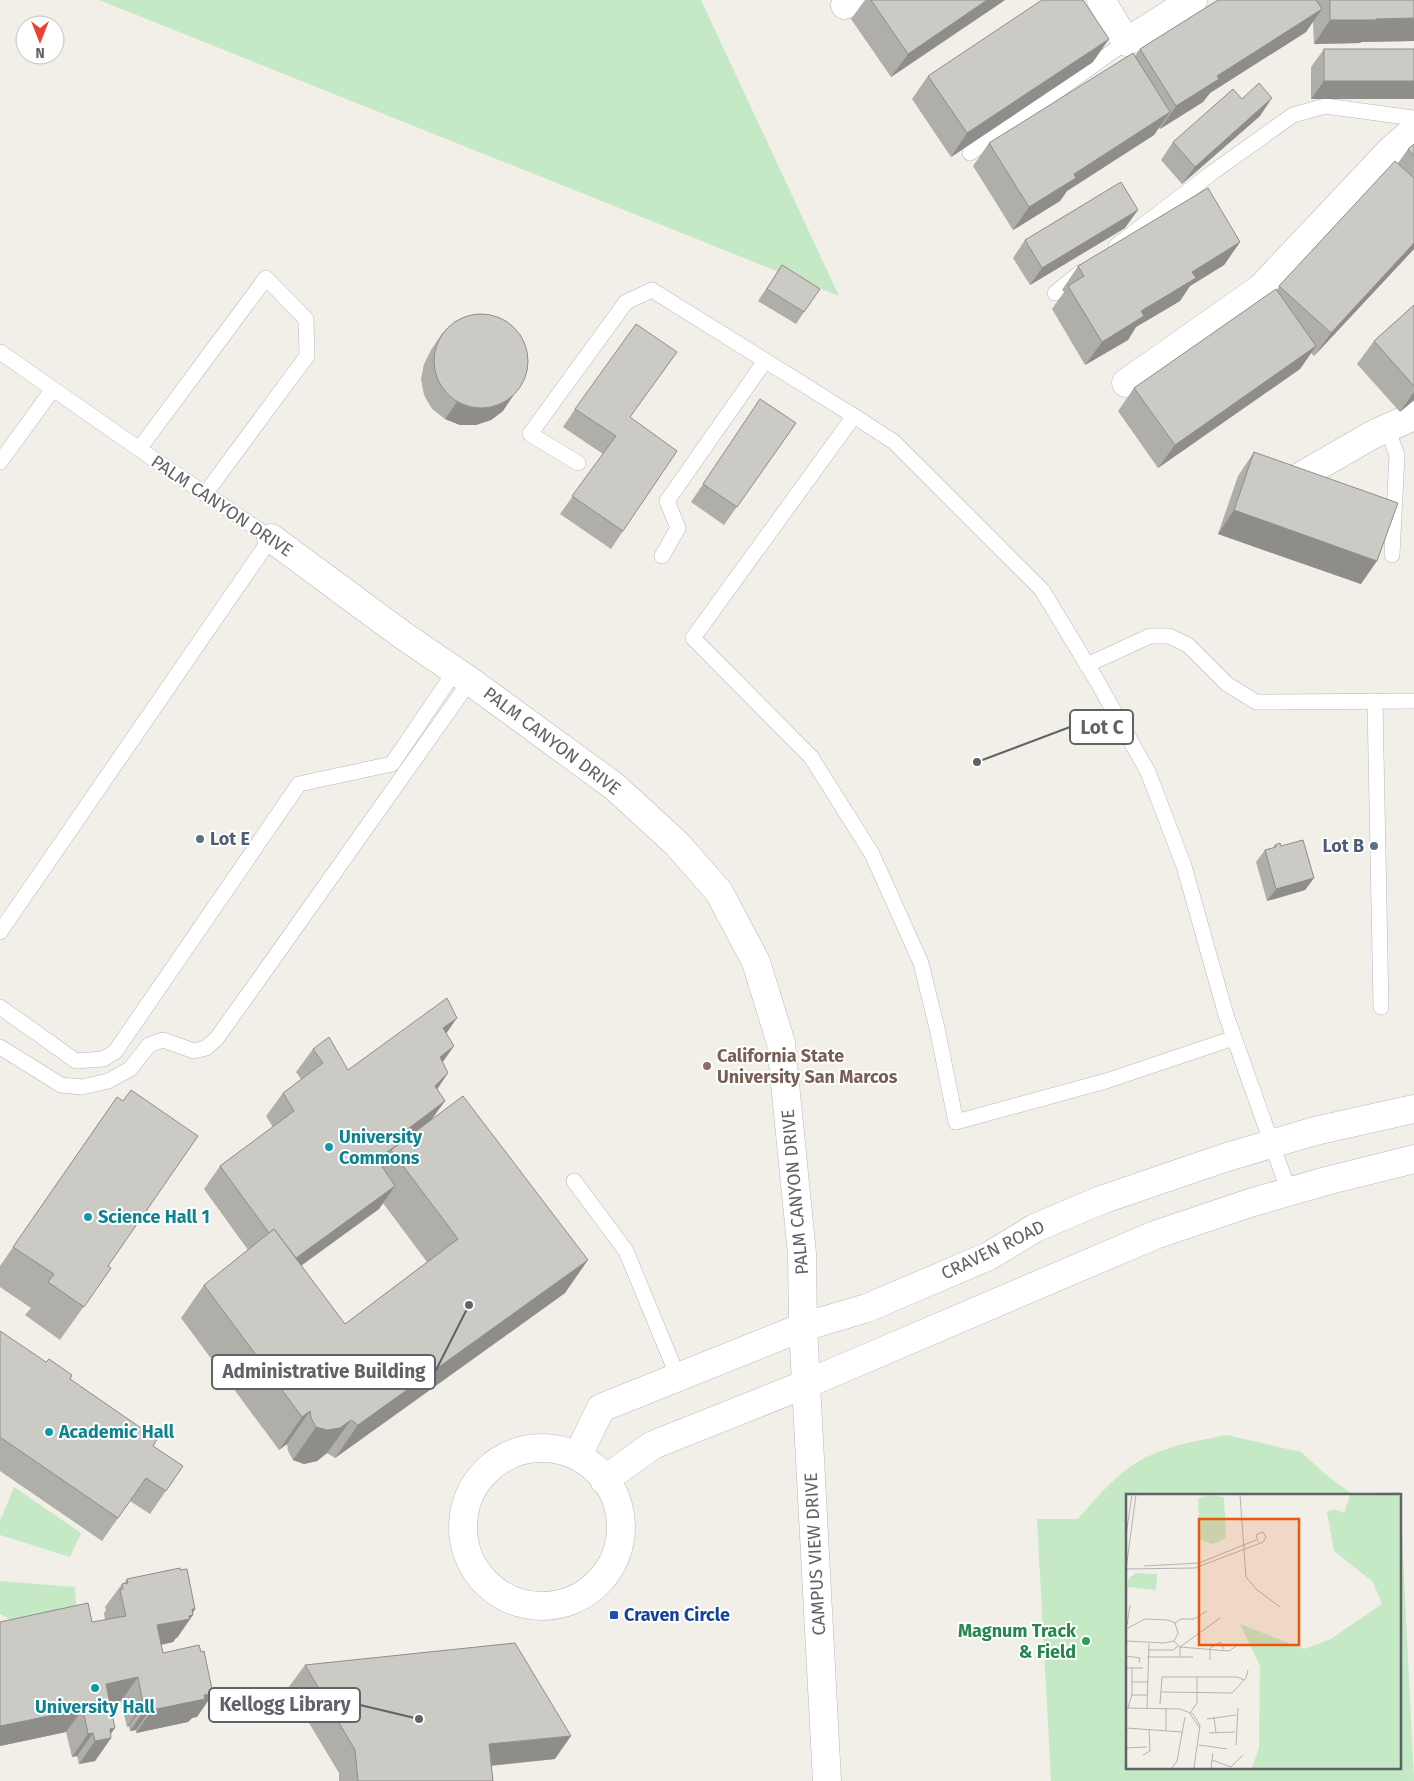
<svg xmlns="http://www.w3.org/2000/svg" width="1414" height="1781" font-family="'Fira Sans',sans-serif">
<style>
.green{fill:#c5e8c5}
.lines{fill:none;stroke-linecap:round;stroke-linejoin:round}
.service-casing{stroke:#b5b8bc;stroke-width:16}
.minor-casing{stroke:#b5b8bc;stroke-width:29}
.tertiary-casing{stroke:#b5b8bc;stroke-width:29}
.secondary-casing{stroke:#b6babf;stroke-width:29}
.service{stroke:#fff;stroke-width:15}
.minor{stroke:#fff;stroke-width:28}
.tertiary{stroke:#fff;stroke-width:28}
.secondary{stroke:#fff;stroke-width:28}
.wall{fill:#afaea9;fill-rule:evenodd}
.shaded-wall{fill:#8f8d8a}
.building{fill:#cccac5;stroke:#8f8d8a}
.service-dot{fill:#5c6f8a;stroke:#fff;stroke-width:2}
.education-dot{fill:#8d6e63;stroke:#fff;stroke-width:2}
.culture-dot{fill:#0f9aa8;stroke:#fff;stroke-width:2}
.transit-dot{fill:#1a4fb4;stroke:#fff;stroke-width:2}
.leisure-dot{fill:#2e9e5b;stroke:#fff;stroke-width:2}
.labels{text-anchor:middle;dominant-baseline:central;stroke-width:4;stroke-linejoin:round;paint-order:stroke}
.street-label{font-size:18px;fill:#5f6368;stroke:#fff}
.service-label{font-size:18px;font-weight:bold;fill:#4e5e75;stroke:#fff;text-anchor:start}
.education-label{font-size:18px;font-weight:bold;fill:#785e54;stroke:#fff;text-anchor:start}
.culture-label{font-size:18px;font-weight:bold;fill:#0d838f;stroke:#fff;text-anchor:start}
.transit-label{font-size:18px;font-weight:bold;fill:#164399;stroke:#fff;text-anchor:start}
.leisure-label{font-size:18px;font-weight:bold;fill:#27864d;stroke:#fff;text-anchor:end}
.inset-road{fill:none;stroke:#b3b3b1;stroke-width:1}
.view{fill:#e8590c;fill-opacity:0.15;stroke:#e8590c;stroke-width:2.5}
.inset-edge{fill:none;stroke:#5f6368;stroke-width:2.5}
.leader{fill:none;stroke:#5f6368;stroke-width:2}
.callout-dot{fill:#5f6368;stroke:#fff;stroke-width:2}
.callout{fill:#fff;stroke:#5f6368;stroke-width:2}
.callout-label{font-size:19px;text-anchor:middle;font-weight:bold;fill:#5f6368}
</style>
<rect width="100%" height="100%" fill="#f1efe8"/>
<g class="green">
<polygon points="99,0 701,0 839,296"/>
<path d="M1227,1435l74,17 24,22 27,20 48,-2v3h-272v272h272v-272l14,286h-363l-14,-262h41c21,-24 44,-52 73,-64 24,-11 50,-15 76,-20z"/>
<polygon points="14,1487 81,1533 70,1557 0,1535 0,1521"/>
<polygon points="0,1581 75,1587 77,1617 13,1621 0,1614"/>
</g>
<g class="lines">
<g class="service-casing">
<g id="service">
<polyline points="970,153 1126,42"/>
<polyline points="1116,246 1213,172 1293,115 1325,106 1414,118"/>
<polyline points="1055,293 1081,272"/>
<polyline points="0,352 155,460 271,538 0,932"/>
<polyline points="1387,428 1397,455 1392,555"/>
<polyline points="139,449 266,278 306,319 307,356 205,494"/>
<polyline points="0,462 53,389"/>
<polyline points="578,463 530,434 626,302 652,290 854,416"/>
<polyline points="662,556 678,528 667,501 765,361"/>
<polyline points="1087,665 1150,636 1169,636 1188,645 1227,684 1256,702 1414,701"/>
<polyline points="1375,701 1381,1007"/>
<polyline points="0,1007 76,1061 103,1059 115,1052 299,784 392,764 455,671"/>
<polyline points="1234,1038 1106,1081 956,1122 937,1028 921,963 872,854 811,757 693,638 854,416 894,442 1042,590 1097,681 1148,772 1184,866 1226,1015 1289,1192"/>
<polyline points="0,1047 61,1085 82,1087 108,1081 130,1069 149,1045 163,1040 194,1051 206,1048 217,1038 262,975 470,681"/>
<polyline points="574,1181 626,1251 678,1377"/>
</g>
</g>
<g class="minor-casing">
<g id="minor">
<polyline points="1101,0 1126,42 1193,0"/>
<polyline points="845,5 853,0"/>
<polyline points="1126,383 1261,288 1391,150 1414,130"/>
<polyline points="1301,476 1372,435 1414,416"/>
<polyline points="271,538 401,634 470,681 615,787 677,844 719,892 756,962 781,1043 802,1254 803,1327"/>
</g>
</g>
<g class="tertiary-casing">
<polyline id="tertiary" points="803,1327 827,1781"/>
</g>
<g class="secondary-casing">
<g id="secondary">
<circle cx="542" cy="1527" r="79"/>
<polyline points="578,1455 601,1408 803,1327 867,1308 989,1256 1035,1228 1101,1200 1224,1158 1315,1131 1414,1109"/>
<polyline points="604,1480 653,1445 806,1384 1155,1235 1250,1203 1326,1181 1414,1159"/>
</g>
</g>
<use href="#service" class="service"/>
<use href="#minor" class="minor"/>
<use href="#tertiary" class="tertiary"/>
<use href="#secondary" class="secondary"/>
</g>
<g class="wall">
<polygon points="865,0 1005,0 891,77 851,19"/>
<polygon points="1218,0 1414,0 1414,41 1361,42 1360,43 1314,44 1313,21 1306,32 1210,93 1203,102 1160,129 1159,127 1154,135 1067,191 1060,201 1013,230 973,166 989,143 1135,56 1140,49"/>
<polygon points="1324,49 1414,49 1311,99 1311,67"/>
<polygon points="1093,62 951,157 912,99 928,76"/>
<polygon points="1242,99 1260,116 1182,184 1161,160 1173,142"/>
<polygon points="1414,144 1414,249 1314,356 1311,353 1300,369 1158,468 1118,411 1134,388 1277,290 1279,286 1398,163 1408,149"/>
<polygon points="1125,228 1030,285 1013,258 1025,240"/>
<polygon points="1240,242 1224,265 1190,286 1180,301 1136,327 1128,340 1085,365 1052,309 1064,292 1062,290 1078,266"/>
<polygon points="782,265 804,312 796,324 758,301"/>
<polygon points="1414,305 1414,400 1400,412 1357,364 1374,341"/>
<polygon points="443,332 503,411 491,420 476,425 460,425 445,419 432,409 424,395 421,379 424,364 431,350"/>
<polygon points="760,399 796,423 724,525 691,502"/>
<polygon points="575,409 630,417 623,531 611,549 560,514 603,454 563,427"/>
<polygon points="1254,452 1361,584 1218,534 1238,476"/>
<polygon points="1275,845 1281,846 1314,878 1305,890 1267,901 1256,862 1265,850 1273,848"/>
<path d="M446,1033l-4,30 -5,26 8,12 -13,18 133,174 -230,165 -8,-5 -10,8 -13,3 -11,-4 -5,-9 -1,-7 -8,6 -98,-132 23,-33 44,-35 -44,-61 16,-23 53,-39 -7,-11 17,-23 18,-14 -5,-7 17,-23 35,21zM383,1203l44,59 -82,62 -44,-58 78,-57z"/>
<polygon points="117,1097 108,1266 111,1268 60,1340 25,1315 31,1308 0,1287 0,1266"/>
<polygon points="0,1331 70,1379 153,1446 183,1466 150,1514 130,1501 102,1541 0,1471"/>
<polygon points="180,1570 195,1609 177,1638 176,1638 173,1642 161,1645 163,1653 197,1717 192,1718 188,1722 136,1733 136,1730 130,1731 129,1726 127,1727 121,1701 110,1703 111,1738 95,1761 79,1764 77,1756 72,1757 66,1732 0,1746 0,1622 92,1622 105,1620 104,1613 106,1610 105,1607 122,1584 124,1583 127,1579"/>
<polygon points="305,1665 555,1759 491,1766 493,1781 339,1781 339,1773 288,1688"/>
</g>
<g class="shaded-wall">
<polygon points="987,0 1005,0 891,77 908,54"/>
<polygon points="1322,9 1306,32 1210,93 1203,102 1160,129 1176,106 1217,76"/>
<polygon points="1414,18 1414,41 1361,42 1360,43 1314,44 1330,20"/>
<polygon points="1109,39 1093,62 951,157 967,133"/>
<polygon points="1324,81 1414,81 1414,99 1311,99"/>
<polygon points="1272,98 1260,116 1182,184 1195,167"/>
<polygon points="1170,112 1154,135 1067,191 1060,201 1013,230 1029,207 1074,174"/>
<polygon points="1138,210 1125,228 1030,285 1042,268"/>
<polygon points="1240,242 1224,265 1190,286 1180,301 1136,327 1128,340 1085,365 1102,342 1192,272"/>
<polygon points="1414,243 1414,249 1314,356 1331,333"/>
<polygon points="1316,346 1300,369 1158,468 1175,445"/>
<polygon points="1414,392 1414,400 1400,412"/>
<polygon points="515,393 503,411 491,420 476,425 460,425 445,419 457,402"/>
<polygon points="1234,510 1377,561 1361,584 1218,534"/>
<polygon points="1314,878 1305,890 1267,901 1276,889"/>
<polygon points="457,1018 441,1041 443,1028"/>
<polygon points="454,1046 438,1069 440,1057"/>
<polygon points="448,1073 432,1097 435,1086"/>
<polygon points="445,1101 428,1124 391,1150 375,1172 377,1159 397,1137"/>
<polygon points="395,1186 379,1209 274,1285 290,1262"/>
<polygon points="588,1260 565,1293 335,1458 358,1425"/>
<polygon points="310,1411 287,1444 279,1450 302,1417"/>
<polygon points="351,1420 327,1453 317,1461 304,1464 293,1460 316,1427"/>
<polygon points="192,1609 195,1609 191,1616 193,1615 177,1638 176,1638 173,1642 141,1649 157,1625"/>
<polygon points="138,1677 121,1701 90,1707 106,1684"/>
<polygon points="213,1694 197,1717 192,1718 188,1722 136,1733 152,1710 204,1695"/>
<polygon points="145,1703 129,1726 127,1727 143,1704"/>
<polygon points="152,1707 136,1730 130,1731 146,1708"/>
<polygon points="83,1709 66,1732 0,1746 0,1726"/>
<polygon points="115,1728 108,1738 111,1738 95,1761 79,1764 95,1741 110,1729"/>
<polygon points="93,1733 77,1756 72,1757 88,1734"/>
<polygon points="571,1736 555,1759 473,1767 489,1744"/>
</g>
<g class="building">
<polygon points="871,0 987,0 908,54"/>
<polygon points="1042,0 1083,0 1109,39 967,133 928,76"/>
<polygon points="1218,0 1316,0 1322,9 1217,76 1219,79 1176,106 1140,49"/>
<polygon points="1330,0 1414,0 1414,18 1376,19 1376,20 1330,20"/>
<rect x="1324" y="49" width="90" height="32"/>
<polygon points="1133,53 1170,112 1074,174 1076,178 1029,207 989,143"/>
<polygon points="1259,83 1272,98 1195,167 1173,142 1233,89 1242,99"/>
<polygon points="1414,144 1414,156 1408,149"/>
<polygon points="1395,161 1414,178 1414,243 1331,333 1279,286"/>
<polygon points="1121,182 1138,210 1042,268 1025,240"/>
<polygon points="1208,188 1240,242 1192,272 1196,278 1141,311 1144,316 1102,342 1068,286 1084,276 1078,266"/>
<polygon points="782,265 820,289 804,312 767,289"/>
<polygon points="1276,289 1316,346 1175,445 1134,388"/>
<polygon points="1414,305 1414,386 1374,341"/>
<circle cx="481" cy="361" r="47"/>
<polygon points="636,324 677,352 630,417 677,451 623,531 572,496 616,436 575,409"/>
<polygon points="760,399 796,423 737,507 703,484"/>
<polygon points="1254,452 1398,503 1377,561 1234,510"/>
<polygon points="1303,840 1314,878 1276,889 1265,850 1276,847 1275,845 1280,843 1281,846"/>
<polygon points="447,998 457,1018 443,1028 454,1046 440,1057 448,1073 435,1086 445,1101 397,1137 400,1143 377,1159 395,1186 296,1258 274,1229 269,1233 220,1166 294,1111 283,1093 323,1063 313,1049 329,1037 348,1070"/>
<polygon points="131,1090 198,1136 108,1266 111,1268 84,1307 48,1282 54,1274 13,1247 117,1097 123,1101"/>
<polygon points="463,1096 588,1260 358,1425 351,1420 340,1428 327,1430 316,1427 311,1418 310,1411 302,1417 204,1285 274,1229 345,1324 458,1239 391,1150"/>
<polygon points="0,1331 46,1362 49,1359 72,1375 70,1379 157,1439 153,1446 183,1466 166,1491 146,1478 118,1518 0,1437"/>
<polygon points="180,1568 180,1570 187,1569 195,1609 192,1609 193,1615 189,1616 190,1619 157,1625 163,1653 199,1645 201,1652 204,1651 213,1694 204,1695 205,1699 152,1710 152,1707 146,1708 145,1703 143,1704 138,1677 106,1684 115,1728 110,1729 111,1738 95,1741 93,1733 88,1734 83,1709 0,1726 0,1622 88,1603 92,1622 126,1616 120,1590 123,1589 122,1584 128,1583 127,1579"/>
<polygon points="515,1643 571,1736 489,1744 493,1781 358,1781 355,1750 305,1665"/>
</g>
<g class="service-dot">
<circle cx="200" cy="839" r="5"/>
<circle cx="1374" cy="846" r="5"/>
</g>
<circle class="education-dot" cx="707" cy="1066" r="5"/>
<g class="culture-dot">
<circle cx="329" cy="1147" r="5"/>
<circle cx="88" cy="1217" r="5"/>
<circle cx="49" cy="1432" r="5"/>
<circle cx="95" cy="1688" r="5"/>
</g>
<rect class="transit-dot" x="609" y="1610" width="10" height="10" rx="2.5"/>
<circle class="leisure-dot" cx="1086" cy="1641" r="5"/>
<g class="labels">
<g class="street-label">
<text transform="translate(222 506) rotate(34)">PALM CANYON DRIVE</text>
<text transform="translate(552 741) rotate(37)">PALM CANYON DRIVE</text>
<text transform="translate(795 1192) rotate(-95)">PALM CANYON DRIVE</text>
<text transform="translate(993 1250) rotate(-26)">CRAVEN ROAD</text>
<text transform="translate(815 1554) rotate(-93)">CAMPUS VIEW DRIVE</text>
</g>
<g class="service-label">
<text x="210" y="839">Lot E</text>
<text x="1364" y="846" text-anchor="end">Lot B</text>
</g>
<g class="education-label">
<text x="717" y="1056">California State<tspan x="717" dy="21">University San Marcos</tspan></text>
</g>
<g class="culture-label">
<text x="339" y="1137">University<tspan x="339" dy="21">Commons</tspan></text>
<text x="98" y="1217">Science Hall 1</text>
<text x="59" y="1432">Academic Hall</text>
<text x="95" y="1707" text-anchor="middle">University Hall</text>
</g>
<g class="transit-label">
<text x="624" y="1615">Craven Circle</text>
</g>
<g class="leisure-label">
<text x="1076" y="1631">Magnum Track<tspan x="1076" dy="21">&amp; Field</tspan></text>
</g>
</g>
<g transform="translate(1126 1494)">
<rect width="275" height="275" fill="#f1efe8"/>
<path d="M82,1l16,2 2,41 -13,6 -13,-4 -2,-41zM224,1h51v273h-149l7,-20 1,-82 -20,-42 64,25 27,-10 51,-35 -9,-22 -39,-31 -7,-39 7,-3 10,4zM10,79l21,1 -1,16 -29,-3 2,-9z" fill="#c5e8c5"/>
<path class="inset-road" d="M114,1l6,82 10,12 24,18M0,41l6,-40M18,72l55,-3 57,-23M0,75l69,-1 68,-26 3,-5 -3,-5 -7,3 2,7M0,75l10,-74M49,129l6,-4h13l13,-8M1,131l3,-20M0,135l19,-10 23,1 7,3 3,10 -4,8 -10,2 -38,-2M48,147l6,6 49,4 10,-7M22,156h25l5,-4M0,162l14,2 -1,5M21,163h46M54,163v-10l40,-29M84,166v-12l10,-6 4,7M0,174h17M6,188h16M35,198l71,1 14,-15 2,-8M5,201h16M34,210l2,-27h75l8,3M0,214l54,1 13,5 7,11 -6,43M2,214l4,-14v-26M21,215l2,-65M64,219l7,-10v-26M64,220l9,13M88,223l2,16M81,225l29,-4M0,234l56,4M40,236v-21M83,239l26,-1M73,251l28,4M110,251l2,-37M0,254l21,-1M17,261l7,-4 -1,-22M86,266l19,7M105,273l12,-12M46,274l5,-7 8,-44M85,274l2,-15"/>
<path class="view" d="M73,25h100v126h-100z"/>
<rect width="275" height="275" class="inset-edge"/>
</g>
<path class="leader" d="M977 762L1070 727M469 1305L435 1372M419 1719L360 1705"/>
<g class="callout-dot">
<circle cx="977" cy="762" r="5"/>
<circle cx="469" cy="1305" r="5"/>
<circle cx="419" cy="1719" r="5"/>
</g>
<g class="callout">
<rect x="1070" y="710" width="63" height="34" rx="5"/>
<rect x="212" y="1355" width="223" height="34" rx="5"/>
<rect x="209" y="1688" width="151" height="34" rx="5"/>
</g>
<g class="callout-label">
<text x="1102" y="734">Lot C</text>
<text x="324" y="1378">Administrative Building</text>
<text x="285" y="1711">Kellogg Library</text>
</g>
<g transform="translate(40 40) rotate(180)"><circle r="24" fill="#ffffff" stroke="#bfc1c3"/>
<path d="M0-4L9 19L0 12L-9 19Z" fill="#ea4335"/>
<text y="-8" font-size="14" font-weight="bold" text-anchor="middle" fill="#5f6368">N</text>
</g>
</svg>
